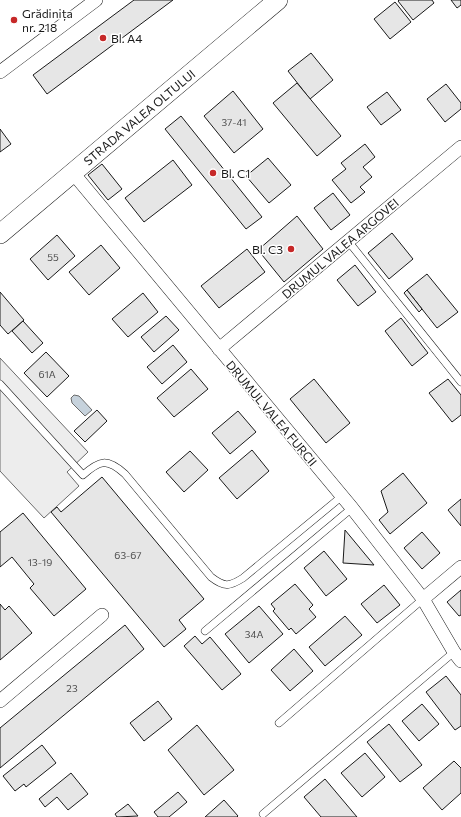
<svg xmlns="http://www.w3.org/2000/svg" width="461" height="817" font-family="Commissioner,sans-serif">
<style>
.parking{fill:#ededed;stroke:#6a6a6a}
.water{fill:#c6d2dc;stroke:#6a6a6a}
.building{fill:#e6e6e6;stroke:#1a1a1a}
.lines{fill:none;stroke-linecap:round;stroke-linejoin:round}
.service-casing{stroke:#1a1a1a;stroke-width:8}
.minor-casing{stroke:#1a1a1a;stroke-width:14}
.secondary-casing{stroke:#1a1a1a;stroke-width:20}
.service{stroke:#fff;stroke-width:7}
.minor{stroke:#fff;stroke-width:13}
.secondary{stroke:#fff;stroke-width:19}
.poi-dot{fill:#c62828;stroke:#fff;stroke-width:1.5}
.labels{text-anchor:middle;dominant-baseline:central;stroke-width:3;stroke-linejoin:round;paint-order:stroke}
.number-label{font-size:10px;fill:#4d4d4d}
.poi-label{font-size:12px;fill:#1a1a1a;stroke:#fff;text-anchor:start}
.street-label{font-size:12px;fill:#1a1a1a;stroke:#fff}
</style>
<rect width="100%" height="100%" fill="#fff"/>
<polygon class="parking" points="0,358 88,452 67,472 79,486 44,518 0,471"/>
<polygon class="water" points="74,395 79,396 92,410 85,416 72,403 71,398"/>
<g class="building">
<polygon points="134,0 173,0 47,94 33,75"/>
<polygon points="399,0 432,0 434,3 413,20 398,1"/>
<polygon points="451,0 461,0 461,5 457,8"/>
<polygon points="395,2 411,22 390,39 374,19"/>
<polygon points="311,53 333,80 310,99 288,71"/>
<polygon points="297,83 341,136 317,156 273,103"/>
<polygon points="446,84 461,103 461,109 445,122 427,99"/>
<polygon points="233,91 263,129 234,153 204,116"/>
<polygon points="387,92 401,110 381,125 367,107"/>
<polygon points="181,116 262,217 246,229 165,129"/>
<polygon points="0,129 11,144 0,152"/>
<polygon points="365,144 375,157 363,167 372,177 360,187 365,192 351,203 332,180 346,169 341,163"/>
<polygon points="268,158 291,185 269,203 246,176"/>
<polygon points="173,160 192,185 144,222 125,198"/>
<polygon points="102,164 122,189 108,200 88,175"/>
<polygon points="333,193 350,215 331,230 314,208"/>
<polygon points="297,216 323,249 284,282 258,250"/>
<polygon points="392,233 413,259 389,279 368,253"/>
<polygon points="57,235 75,256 48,280 30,259"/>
<polygon points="101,245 120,268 89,295 69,272"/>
<polygon points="247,249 265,272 219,308 201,286"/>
<polygon points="355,265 376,292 358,306 337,280"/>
<polygon points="427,274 458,312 437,328 407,290"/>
<polygon points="407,290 422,309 419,312 404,293"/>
<polygon points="0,292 24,320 8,334 0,325"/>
<polygon points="143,293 158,312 128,337 112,319"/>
<polygon points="166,316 179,330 154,352 141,337"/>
<polygon points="401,318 428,353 412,366 385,331"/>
<polygon points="23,321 43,343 32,353 12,331"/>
<polygon points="173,345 187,362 162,384 147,367"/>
<polygon points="46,352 69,376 47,397 24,373"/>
<polygon points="191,369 208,389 174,417 157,398"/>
<polygon points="314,379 350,423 326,443 290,399"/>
<polygon points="448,379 461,395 461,415 452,422 429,393"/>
<polygon points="97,410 107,421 85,442 74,431"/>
<polygon points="238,411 256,432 230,454 212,433"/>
<polygon points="252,450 269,471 237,499 219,478"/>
<polygon points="190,451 208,470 184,492 166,472"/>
<polygon points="403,473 427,503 390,534 379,520 388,512 381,491"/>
<polygon points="102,477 204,599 179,620 186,629 164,647 51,512 57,507 61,512"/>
<polygon points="461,499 461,526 448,510"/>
<polygon points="23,513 86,589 54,616 30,588 34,584 12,557 0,567 0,532"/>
<polygon points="345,530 374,565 343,563"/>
<polygon points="422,532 440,553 422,569 404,548"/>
<polygon points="324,551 347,579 326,596 304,568"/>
<polygon points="295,584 313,605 309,609 316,617 296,634 291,628 289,630 273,611 275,609 271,604"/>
<polygon points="384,585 400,605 377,623 361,604"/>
<polygon points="461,590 461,615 459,616 447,602"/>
<polygon points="0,604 5,610 9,606 32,633 0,660"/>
<polygon points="259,606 283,634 249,663 225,634"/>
<polygon points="345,616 362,635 325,666 309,647"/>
<polygon points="125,625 144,649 0,768 0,728"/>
<polygon points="195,636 202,644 210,637 241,674 222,690 184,646"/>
<polygon points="294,649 313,671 290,691 271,670"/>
<polygon points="446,676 461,695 461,726 455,730 426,692"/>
<polygon points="158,701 172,719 144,741 130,723"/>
<polygon points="422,704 439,724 419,741 402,721"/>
<polygon points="389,724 422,765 400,782 367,742"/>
<polygon points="197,725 234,770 204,795 168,750"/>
<polygon points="42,745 56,763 26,787 24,784 15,791 3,776"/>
<polygon points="365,753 385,777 362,797 341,773"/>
<polygon points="454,761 461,768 461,793 442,810 423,788"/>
<polygon points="71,773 88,794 68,810 57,797 45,807 39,799"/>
<polygon points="325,779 357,817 321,817 304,797"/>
<polygon points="178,792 187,802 169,817 158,817 154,812"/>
<polygon points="224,800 238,816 237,817 205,817"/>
<polygon points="128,804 138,816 117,817 115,814"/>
</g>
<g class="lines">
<g class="service-casing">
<g id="service">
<polyline points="348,241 461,382"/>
<path d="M0,384l83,91c17,-15 24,-17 42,-1l86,103c13,10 18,10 32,1l98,-81"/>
<polyline points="205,631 352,508"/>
<polyline points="279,723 423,599"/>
<polyline points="263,814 454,652"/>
</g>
</g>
<g class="minor-casing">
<g id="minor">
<polyline points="0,72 96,0"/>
<polyline points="73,173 352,508 423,599 454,652 461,661"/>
<polyline points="219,349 461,147"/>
<polyline points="423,599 461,567"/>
<polyline points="0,701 102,615"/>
</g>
</g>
<g class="secondary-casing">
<polyline id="secondary" points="0,234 278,0"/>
</g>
<use href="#service" class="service"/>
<use href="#minor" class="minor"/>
<use href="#secondary" class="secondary"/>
</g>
<g class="poi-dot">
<circle cx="14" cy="20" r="4"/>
<circle cx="103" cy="38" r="4"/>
<circle cx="213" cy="173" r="4"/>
<circle cx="291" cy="249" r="4"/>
</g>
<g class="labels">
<g class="number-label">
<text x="234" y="122">37-41</text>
<text x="53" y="257">55</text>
<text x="47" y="374">61A</text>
<text x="128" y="555">63-67</text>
<text x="40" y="562">13-19</text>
<text x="254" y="634">34A</text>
<text x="72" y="688">23</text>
</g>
<g class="poi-label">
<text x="22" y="13">Grădinița<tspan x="22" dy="14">nr. 218</tspan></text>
<text x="111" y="38">Bl. A4</text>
<text x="221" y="173">Bl. C1</text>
<text x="283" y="249" text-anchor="end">Bl. C3</text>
</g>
<g class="street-label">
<text transform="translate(139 117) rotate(-40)">STRADA VALEA OLTULUI</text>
<text transform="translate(340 248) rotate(-40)">DRUMUL VALEA ARGOVEI</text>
<text transform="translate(272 413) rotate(50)">DRUMUL VALEA FURCII</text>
</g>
</g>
</svg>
